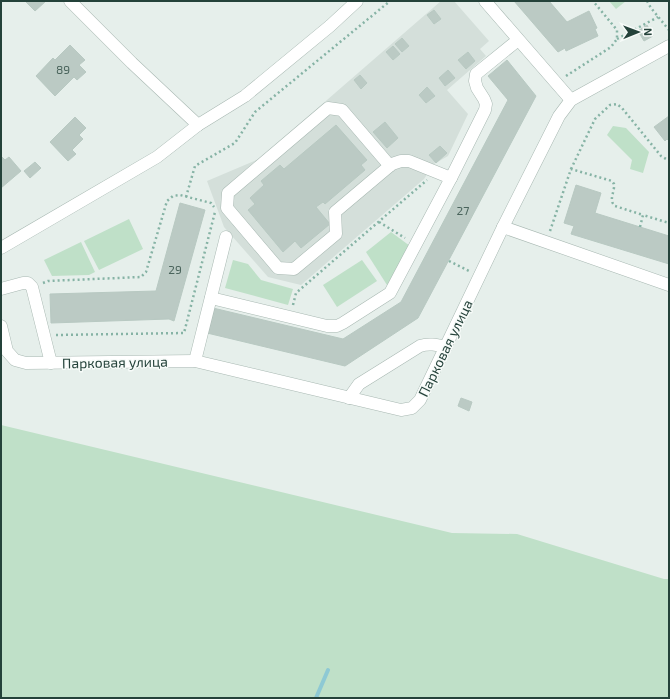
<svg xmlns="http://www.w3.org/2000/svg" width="670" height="699" font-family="'Exo 2',sans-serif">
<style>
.built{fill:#d4dfda}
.green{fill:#bfe0c8}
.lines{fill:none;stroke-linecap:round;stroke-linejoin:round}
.stream{stroke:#8ec9d4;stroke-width:4}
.building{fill:#bbcac4;stroke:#b8c9c2}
.minor-casing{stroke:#a8b8b2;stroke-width:13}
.path{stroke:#86b3a5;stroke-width:2.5;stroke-dasharray:2 3;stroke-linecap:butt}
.minor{stroke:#fff;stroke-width:12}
.labels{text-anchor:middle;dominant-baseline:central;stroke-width:3;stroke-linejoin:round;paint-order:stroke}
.number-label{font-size:12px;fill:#4a645c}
.street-label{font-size:14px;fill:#24423a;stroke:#f7fbf9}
</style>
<rect width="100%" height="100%" fill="#e6efeb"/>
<polygon class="built" points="441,1 454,1 489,41 480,49 486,56 447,90 468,114 448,156 434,164 424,179 301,285 268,277 224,227 207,181 259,159"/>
<g class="green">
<polygon points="609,1 626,1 616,9"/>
<polygon points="613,126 626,128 649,152 643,173 630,169 632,160 607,135"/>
<polygon points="129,219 143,249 99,270 84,241"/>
<polygon points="391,232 410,246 387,285 366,252"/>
<polygon points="81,242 95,272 89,275 52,276 44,260"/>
<polygon points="233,260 248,264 261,280 293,289 288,305 225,288"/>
<polygon points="362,260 377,281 337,307 323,285"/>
<polygon points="1,425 452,533 517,534 664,579 669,579 669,698 1,698"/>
</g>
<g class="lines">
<polyline class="stream" points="316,698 328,670"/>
</g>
<g class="building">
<polygon points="25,1 46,1 35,11"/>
<polygon points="514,1 549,1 567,22 589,11 597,28 595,29 598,36 566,51 565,48 558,52"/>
<polygon points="434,10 441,19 434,24 427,15"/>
<polygon points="647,25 653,36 644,41 638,31"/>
<polygon points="402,38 409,46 402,52 395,44"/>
<polygon points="70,45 85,60 79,65 86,72 77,80 74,77 55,96 36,76 53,58 55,60"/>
<polygon points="393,46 400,54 393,60 386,52"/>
<polygon points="468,52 475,61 466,69 458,60"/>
<polygon points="507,60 536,96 418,318 345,366 207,333 213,308 343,339 401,302 508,100 488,76"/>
<polygon points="448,70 455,78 445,86 439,78"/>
<polygon points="360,75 367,83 361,89 354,80"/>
<polygon points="427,87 435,96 426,103 419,95"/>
<polygon points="669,116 669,141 667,139 665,141 654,127"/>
<polygon points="75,117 86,128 79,135 83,139 72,150 76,154 68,161 50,142"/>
<polygon points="385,122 398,138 387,148 373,132"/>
<polygon points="336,125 367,160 361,165 365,170 325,204 323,202 316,207 330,224 301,248 295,241 283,252 248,210 255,204 250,198 264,185 261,181 280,165 284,169"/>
<polygon points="440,146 447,153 436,163 429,155"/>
<polygon points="1,156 5,160 9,157 21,171 1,188"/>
<polygon points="35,162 41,168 30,178 24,171"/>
<polygon points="576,185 601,193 595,213 669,236 669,264 571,234 574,226 564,223"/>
<polygon points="180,203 205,210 174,321 169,319 51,323 50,294 156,291"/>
<polygon points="461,398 472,402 469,411 458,406"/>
</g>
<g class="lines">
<g class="minor-casing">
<g id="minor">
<polyline points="70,1 132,63 198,125"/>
<polyline points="485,1 571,100"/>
<polyline points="390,166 342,110 328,108 228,193 227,208 278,268 294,269 336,234 335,212 392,164 401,161 409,161 451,178"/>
<polyline points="503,227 669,285"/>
<polyline points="1,248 157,157 198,125 245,96 330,26 357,1"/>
<polyline points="1,289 23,283 28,283 32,287 51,363"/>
<polyline points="211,298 327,326 337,326 343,323 390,293 451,178 485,110 486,104 484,99 477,88 475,81 476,74 518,40"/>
<polyline points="1,326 7,351 15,360 26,363 195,361 401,410 412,408 420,400 503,227 559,116 571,100 669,46"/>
<polyline points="195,361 226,237"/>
<path d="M349,398l10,-14 61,-38c9,-3 17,-1 26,1"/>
</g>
</g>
<g class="path">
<polyline points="647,1 651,8 669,30"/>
<polyline points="617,39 658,17"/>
<polyline points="566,76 611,47 617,39 617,30 593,1"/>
<polyline points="571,169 595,119 610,105 617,104 622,108 661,156 666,159 669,158"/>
<polyline points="186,197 195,166 235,143 255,112 390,1"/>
<polyline points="379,222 405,238"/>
<polyline points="640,227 643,215 669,223"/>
<path d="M550,231l21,-62 41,12 2,3c1,8 -6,16 1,22l28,9"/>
<polyline points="449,261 469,271"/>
<polyline points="43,283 48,281 141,277 146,272 167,201 173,196 180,195 211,203 214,207"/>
<polyline points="293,305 296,293 427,180"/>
<polyline points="56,335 184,333 215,212"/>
</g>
<use href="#minor" class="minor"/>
</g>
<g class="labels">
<g class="number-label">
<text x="63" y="69">89</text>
<text x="463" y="210">27</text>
<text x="175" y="269">29</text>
</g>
<g class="street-label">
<text transform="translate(445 348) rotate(-64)">Парковая улица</text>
<text transform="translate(115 362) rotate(-1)">Парковая улица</text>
</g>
</g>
<rect width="670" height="699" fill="none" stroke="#24423a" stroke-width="4"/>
<g transform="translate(638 32) rotate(89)" stroke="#f7fbf9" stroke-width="3" paint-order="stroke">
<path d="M0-3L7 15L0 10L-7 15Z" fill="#24423a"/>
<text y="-6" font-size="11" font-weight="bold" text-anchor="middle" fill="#24423a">N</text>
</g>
</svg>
